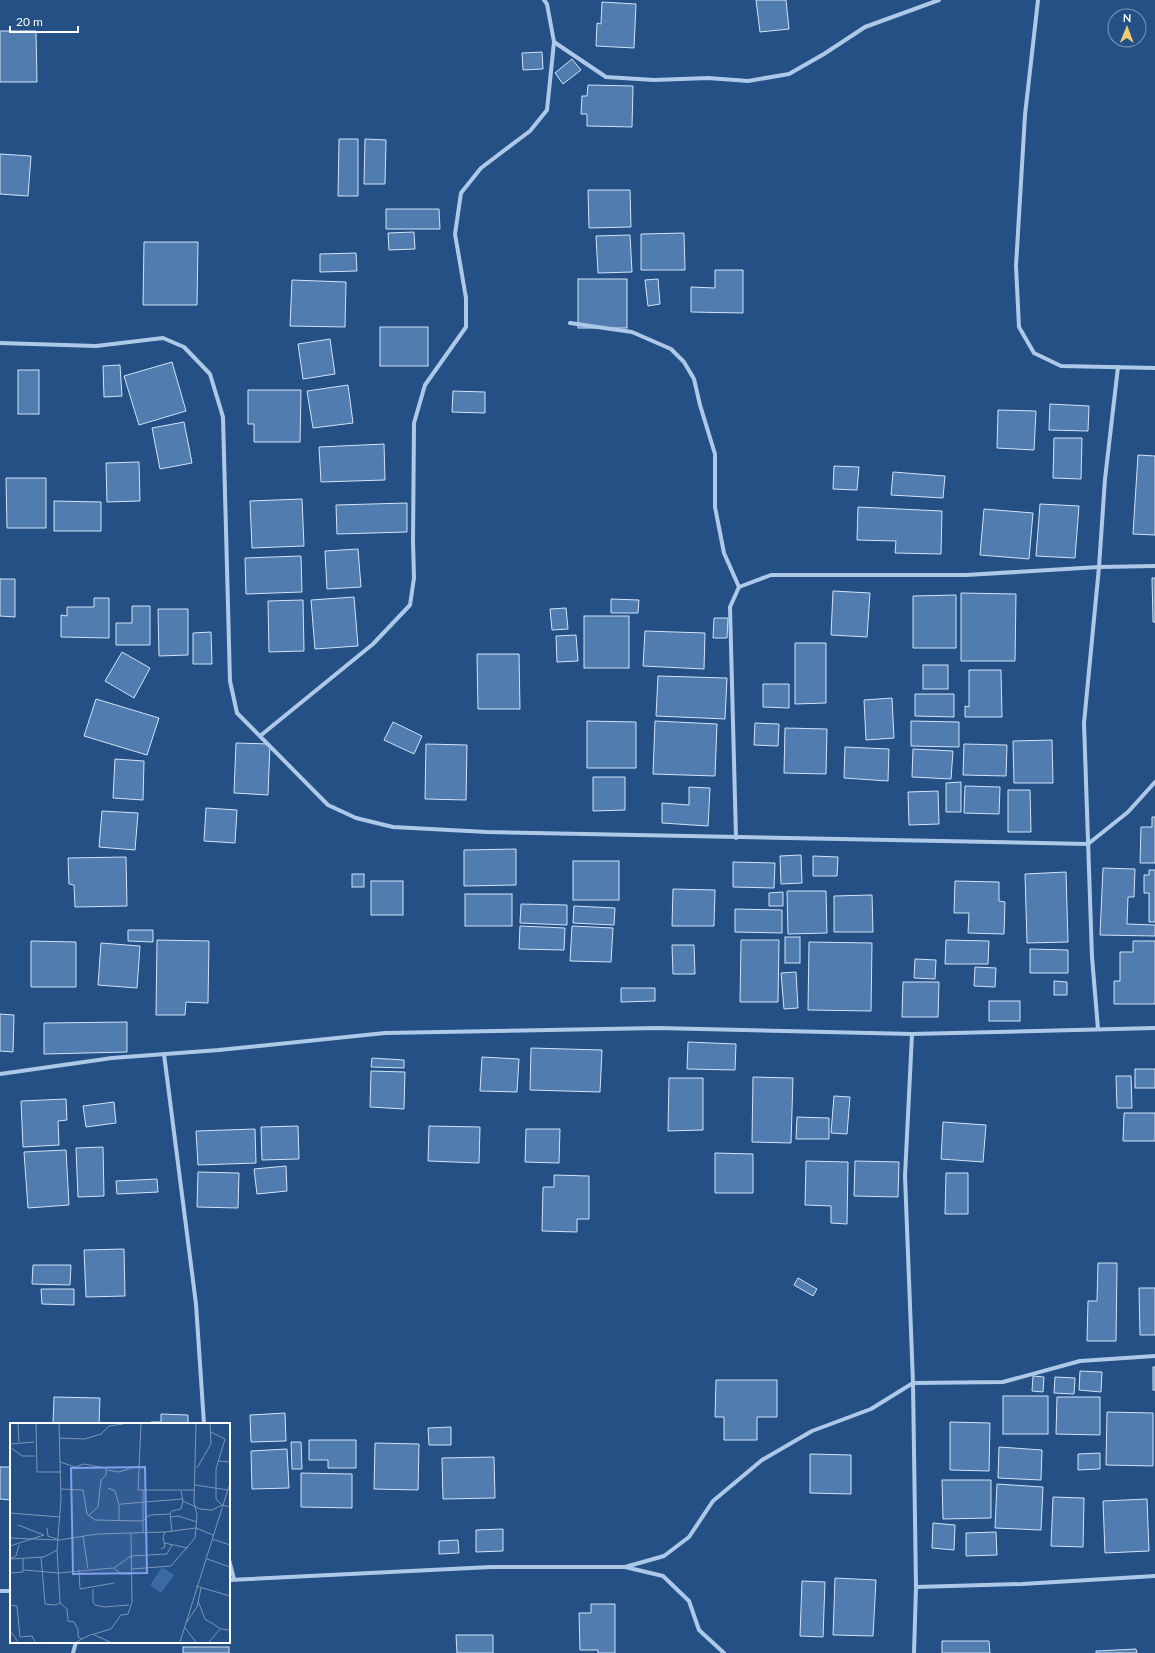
<svg xmlns="http://www.w3.org/2000/svg" width="1155" height="1653" font-family="Lato,sans-serif">
<style>
.building{fill:#507caf;stroke:#d2e3f6}
.lines{fill:none;stroke-linecap:round;stroke-linejoin:round}
.street{stroke:#aec9e8;stroke-width:4}
.inset-road{fill:none;stroke:#7c96b6;stroke-width:1}
.view{fill:#839eea;fill-opacity:0.15;stroke:#839eea;stroke-width:2}
.inset-edge{fill:none;stroke:#fff;stroke-width:2}
</style>
<rect width="100%" height="100%" fill="#245085"/>
<g class="building">
<polygon points="756,0 786,0 789,29 760,32"/>
<polygon points="602,2 636,4 634,48 596,46 597,23 601,24"/>
<polygon points="0,31 36,31 37,82 0,82"/>
<polygon points="542,52 543,69 523,70 522,53"/>
<polygon points="572,59 581,70 563,84 555,73"/>
<polygon points="588,85 633,86 632,127 587,126 587,114 581,114 582,96 587,96"/>
<polygon points="339,139 358,139 358,196 338,196"/>
<polygon points="365,139 386,140 385,184 364,184"/>
<polygon points="0,154 31,156 28,196 0,194"/>
<polygon points="588,190 630,190 631,227 589,228"/>
<polygon points="386,209 439,209 440,229 386,229"/>
<polygon points="414,232 415,249 389,250 388,233"/>
<polygon points="684,233 685,270 641,270 641,234"/>
<polygon points="630,235 632,272 598,273 596,236"/>
<polygon points="144,242 198,242 197,305 143,305"/>
<polygon points="356,253 357,271 320,272 320,254"/>
<polygon points="715,270 743,270 743,313 691,312 691,287 715,288"/>
<rect x="578" y="279" width="49" height="49"/>
<polygon points="658,279 660,304 648,306 645,280"/>
<polygon points="292,280 346,282 345,327 290,326"/>
<rect x="380" y="327" width="48" height="39"/>
<polygon points="330,339 335,374 303,379 298,344"/>
<polygon points="172,362 186,411 139,425 124,376"/>
<polygon points="120,365 122,396 104,397 103,366"/>
<rect x="18" y="370" width="21" height="44"/>
<polygon points="348,385 353,423 313,428 307,391"/>
<polygon points="248,390 301,390 300,442 254,442 254,424 248,424"/>
<polygon points="453,391 485,392 485,413 452,412"/>
<polygon points="1050,404 1089,406 1088,431 1049,430"/>
<polygon points="998,410 1036,411 1034,450 997,448"/>
<polygon points="184,422 192,463 160,469 152,428"/>
<polygon points="1054,438 1082,438 1081,479 1053,478"/>
<polygon points="384,444 385,480 321,482 319,447"/>
<polygon points="1138,455 1155,456 1155,535 1133,534"/>
<polygon points="139,462 140,501 107,502 106,463"/>
<polygon points="834,466 859,467 857,490 833,489"/>
<polygon points="893,472 945,476 943,498 891,495"/>
<polygon points="6,478 46,478 46,528 7,528"/>
<polygon points="302,499 304,546 252,548 250,501"/>
<polygon points="54,501 101,502 101,531 54,531"/>
<polygon points="407,503 407,532 337,534 336,505"/>
<polygon points="1040,504 1079,506 1075,558 1036,556"/>
<polygon points="858,507 942,511 941,554 895,553 896,541 857,540"/>
<polygon points="984,509 1033,513 1029,559 980,555"/>
<polygon points="358,549 361,587 327,589 325,551"/>
<polygon points="301,556 302,592 246,594 245,558"/>
<polygon points="1152,578 1155,578 1155,622 1153,622"/>
<polygon points="0,579 15,579 15,617 0,616"/>
<polygon points="833,591 870,593 867,637 831,635"/>
<polygon points="961,593 1016,594 1015,661 961,661"/>
<polygon points="956,595 956,648 913,648 913,596"/>
<polygon points="354,597 358,646 315,649 311,600"/>
<polygon points="94,598 109,598 109,638 61,637 61,615 67,616 67,607 94,607"/>
<polygon points="611,599 639,600 638,613 611,613"/>
<polygon points="303,600 304,651 269,652 268,601"/>
<polygon points="132,606 150,606 150,645 116,645 116,623 132,623"/>
<polygon points="566,608 568,629 552,630 550,609"/>
<polygon points="158,609 188,609 188,655 159,656"/>
<rect x="584" y="616" width="45" height="52"/>
<polygon points="714,618 728,618 727,638 713,638"/>
<polygon points="645,631 705,633 704,669 643,666"/>
<polygon points="211,632 212,664 193,664 193,633"/>
<polygon points="576,635 578,661 557,662 556,636"/>
<polygon points="795,643 826,643 826,703 795,704"/>
<polygon points="122,652 150,668 134,698 105,681"/>
<polygon points="477,654 519,654 520,709 478,709"/>
<rect x="923" y="665" width="25" height="24"/>
<polygon points="969,670 1001,670 1002,717 965,717 965,706 969,707"/>
<polygon points="658,676 727,678 725,719 656,716"/>
<polygon points="763,684 789,684 789,708 763,707"/>
<polygon points="915,694 954,694 954,717 915,716"/>
<polygon points="892,698 894,738 866,740 864,700"/>
<polygon points="96,699 159,718 147,755 84,736"/>
<polygon points="587,721 636,722 636,768 587,768"/>
<polygon points="655,721 717,724 715,776 653,774"/>
<polygon points="911,721 959,722 959,747 911,746"/>
<polygon points="393,722 422,736 414,754 384,740"/>
<polygon points="755,723 779,724 778,746 754,745"/>
<polygon points="785,728 827,729 826,774 784,773"/>
<polygon points="1052,740 1053,783 1014,783 1013,741"/>
<polygon points="236,743 270,744 268,795 234,793"/>
<polygon points="426,744 467,745 466,800 425,799"/>
<polygon points="964,744 1007,745 1006,776 963,775"/>
<polygon points="845,747 889,749 888,781 844,778"/>
<polygon points="913,749 953,751 951,779 912,777"/>
<polygon points="115,759 144,761 143,800 113,798"/>
<polygon points="593,777 625,777 625,810 593,811"/>
<polygon points="961,782 961,812 946,812 946,783"/>
<polygon points="965,786 1000,787 999,814 964,813"/>
<polygon points="689,787 710,788 708,826 662,823 662,803 689,805"/>
<polygon points="1008,790 1030,790 1031,832 1008,832"/>
<polygon points="938,791 939,824 909,825 908,792"/>
<polygon points="206,808 237,810 235,843 204,841"/>
<polygon points="102,811 138,813 135,850 99,847"/>
<polygon points="1152,817 1155,817 1155,863 1140,863 1141,827 1152,827"/>
<polygon points="516,849 516,885 464,886 464,850"/>
<polygon points="801,855 802,883 781,884 780,856"/>
<polygon points="813,856 838,857 837,876 813,876"/>
<polygon points="126,857 127,906 75,907 74,885 69,884 68,858"/>
<rect x="573" y="861" width="46" height="39"/>
<polygon points="733,862 775,863 774,888 733,887"/>
<polygon points="1103,868 1135,869 1134,897 1128,897 1127,924 1155,925 1155,936 1100,935"/>
<polygon points="1149,870 1155,870 1155,922 1149,922 1149,893 1144,893 1144,875 1149,875"/>
<polygon points="1066,872 1068,942 1027,943 1025,874"/>
<rect x="352" y="874" width="12" height="13"/>
<rect x="371" y="881" width="32" height="34"/>
<polygon points="955,881 999,882 999,901 1005,902 1004,934 968,933 969,913 954,913"/>
<polygon points="673,889 715,890 714,926 672,926"/>
<polygon points="787,891 826,891 827,933 788,934"/>
<polygon points="783,892 783,906 769,906 769,893"/>
<rect x="465" y="894" width="47" height="32"/>
<polygon points="872,895 873,932 834,932 834,896"/>
<polygon points="521,904 567,905 567,925 520,923"/>
<polygon points="574,906 615,908 614,925 573,923"/>
<polygon points="735,909 782,910 782,933 735,932"/>
<polygon points="520,926 565,928 564,950 519,949"/>
<polygon points="572,926 613,928 611,962 570,961"/>
<polygon points="128,930 153,930 153,942 128,941"/>
<rect x="785" y="937" width="15" height="26"/>
<polygon points="157,940 209,941 208,1003 186,1002 185,1015 156,1015"/>
<polygon points="741,940 779,940 778,1002 740,1002"/>
<polygon points="946,940 989,941 988,964 945,964"/>
<polygon points="31,941 76,942 76,987 31,987"/>
<polygon points="1133,941 1155,941 1155,1004 1114,1004 1114,981 1120,981 1120,952 1133,952"/>
<polygon points="809,942 872,943 871,1011 808,1010"/>
<polygon points="101,943 140,946 137,988 98,985"/>
<polygon points="672,945 694,945 695,974 673,974"/>
<polygon points="1030,949 1068,950 1068,973 1030,973"/>
<polygon points="915,959 936,960 935,979 914,978"/>
<polygon points="975,967 996,968 995,987 974,986"/>
<polygon points="796,972 798,1008 784,1009 781,973"/>
<polygon points="1054,981 1067,982 1067,995 1054,995"/>
<polygon points="903,982 939,982 938,1017 902,1017"/>
<polygon points="621,988 655,988 655,1001 621,1002"/>
<rect x="989" y="1001" width="31" height="20"/>
<polygon points="0,1014 14,1015 13,1052 0,1051"/>
<polygon points="127,1022 127,1052 44,1054 44,1023"/>
<polygon points="688,1042 736,1044 735,1070 687,1069"/>
<polygon points="531,1048 602,1050 600,1092 530,1090"/>
<polygon points="482,1057 519,1059 517,1092 480,1091"/>
<polygon points="372,1058 404,1060 404,1068 371,1067"/>
<rect x="1135" y="1069" width="20" height="19"/>
<polygon points="371,1071 405,1072 404,1109 370,1107"/>
<polygon points="1116,1076 1131,1076 1132,1108 1117,1108"/>
<polygon points="753,1077 793,1078 791,1143 752,1142"/>
<polygon points="669,1078 703,1078 703,1130 668,1131"/>
<polygon points="834,1096 850,1097 847,1134 831,1133"/>
<polygon points="66,1099 67,1120 58,1121 59,1145 23,1147 21,1101"/>
<polygon points="114,1102 116,1123 86,1127 83,1106"/>
<polygon points="1124,1113 1155,1113 1155,1141 1123,1141"/>
<polygon points="797,1117 829,1118 829,1139 796,1139"/>
<polygon points="943,1122 986,1125 983,1162 941,1159"/>
<polygon points="298,1126 299,1159 262,1160 261,1127"/>
<polygon points="429,1126 480,1127 479,1163 428,1161"/>
<polygon points="255,1129 256,1163 198,1165 196,1131"/>
<polygon points="526,1129 560,1129 559,1163 525,1162"/>
<polygon points="103,1147 104,1196 78,1197 76,1148"/>
<polygon points="66,1150 69,1205 28,1208 24,1152"/>
<polygon points="715,1153 753,1154 753,1193 715,1193"/>
<polygon points="806,1161 848,1162 847,1224 831,1223 831,1206 805,1205"/>
<polygon points="855,1161 899,1162 898,1197 854,1196"/>
<polygon points="286,1166 287,1191 257,1194 254,1169"/>
<polygon points="198,1172 239,1173 238,1208 197,1207"/>
<polygon points="946,1173 968,1173 968,1214 945,1214"/>
<polygon points="554,1175 589,1176 589,1219 577,1219 577,1232 542,1231 543,1187 554,1187"/>
<polygon points="157,1179 158,1192 117,1194 116,1181"/>
<polygon points="124,1249 125,1296 86,1297 84,1250"/>
<polygon points="1098,1263 1117,1263 1116,1341 1087,1341 1088,1301 1097,1301"/>
<polygon points="33,1265 71,1265 70,1285 32,1284"/>
<polygon points="798,1278 817,1289 813,1296 794,1285"/>
<polygon points="1139,1288 1155,1288 1155,1335 1140,1335"/>
<polygon points="41,1289 74,1289 74,1305 42,1304"/>
<rect x="1153" y="1367" width="2" height="23"/>
<polygon points="1080,1371 1102,1372 1101,1392 1079,1390"/>
<polygon points="1033,1376 1044,1377 1043,1392 1032,1391"/>
<polygon points="1055,1377 1075,1378 1074,1394 1054,1393"/>
<polygon points="716,1380 777,1380 777,1417 757,1417 757,1440 724,1440 724,1417 715,1417"/>
<rect x="1003" y="1396" width="45" height="38"/>
<polygon points="54,1397 100,1398 99,1424 53,1424"/>
<polygon points="1057,1397 1100,1397 1100,1435 1056,1434"/>
<polygon points="1107,1412 1153,1413 1153,1466 1106,1465"/>
<polygon points="285,1413 286,1441 251,1442 250,1415"/>
<polygon points="161,1414 188,1415 188,1424 151,1424 151,1422 161,1422"/>
<polygon points="950,1422 990,1423 989,1471 950,1470"/>
<polygon points="451,1427 451,1445 429,1445 428,1428"/>
<polygon points="309,1440 356,1440 356,1468 328,1468 328,1460 309,1460"/>
<polygon points="291,1442 301,1442 302,1469 292,1469"/>
<polygon points="375,1443 419,1444 418,1490 374,1489"/>
<polygon points="999,1447 1042,1450 1041,1480 998,1478"/>
<polygon points="287,1449 289,1488 252,1489 251,1451"/>
<polygon points="1100,1453 1100,1469 1078,1470 1078,1454"/>
<polygon points="810,1454 851,1455 851,1494 810,1493"/>
<polygon points="494,1457 495,1498 443,1499 442,1458"/>
<polygon points="0,1467 11,1467 11,1500 0,1499"/>
<polygon points="301,1473 352,1474 352,1508 301,1507"/>
<polygon points="942,1480 991,1480 991,1518 943,1519"/>
<polygon points="997,1484 1043,1487 1041,1530 995,1528"/>
<polygon points="1053,1497 1084,1498 1083,1547 1051,1546"/>
<polygon points="1147,1499 1149,1551 1105,1553 1103,1501"/>
<polygon points="933,1523 955,1525 954,1550 932,1548"/>
<polygon points="503,1529 503,1551 476,1552 476,1530"/>
<polygon points="996,1532 997,1555 966,1556 966,1533"/>
<polygon points="458,1540 459,1553 439,1554 439,1541"/>
<polygon points="835,1578 876,1580 873,1636 833,1635"/>
<polygon points="802,1581 825,1582 823,1637 800,1636"/>
<polygon points="591,1604 615,1604 615,1653 598,1653 598,1650 580,1650 579,1613 591,1613"/>
<polygon points="456,1635 493,1635 493,1653 457,1653"/>
<polygon points="942,1641 989,1641 990,1653 942,1653"/>
<rect x="183" y="1647" width="46" height="6"/>
<polygon points="1136,1649 1137,1653 1096,1653 1096,1651"/>
</g>
<g class="lines">
<g class="street">
<polyline points="1038,0 1025,115 1016,266 1019,327 1034,353 1061,366 1155,368"/>
<polyline points="554,42 606,77 654,80 708,78 748,81 789,74 824,54 865,27 939,0"/>
<polyline points="570,323 632,332 671,349 684,362 694,379 700,405 715,454 715,507 724,553 739,587"/>
<polyline points="0,343 96,346 163,338 184,347 210,374 223,417 230,681 237,713 328,805 356,818 393,827 487,832 1088,844 1128,812 1155,782"/>
<polyline points="260,736 373,644 410,605 414,578 413,541 414,423 425,385 466,327 466,298 455,234 461,193 481,168 530,131 547,110 554,42 547,4 544,0"/>
<polyline points="736,838 730,607 739,587 771,575 966,575 1099,567 1155,566"/>
<polyline points="1098,1029 1092,957 1084,723 1099,567 1105,479 1118,367"/>
<polyline points="912,1034 905,1176 913,1383 916,1587 914,1653"/>
<polyline points="164,1054 196,1304 204,1424"/>
<polyline points="0,1074 112,1058 219,1050 385,1033 658,1028 912,1034 1155,1028"/>
<polyline points="229,1560 234,1579"/>
<polyline points="625,1567 664,1556 689,1537 713,1501 762,1460 812,1431 871,1409 913,1383 1003,1382 1080,1361 1155,1356"/>
<polyline points="229,1580 491,1567 625,1567 663,1576 689,1601 699,1630 724,1653"/>
<polyline points="916,1587 1022,1584 1155,1576"/>
<polyline points="0,1591 11,1591"/>
<polyline points="73,1653 76,1642"/>
</g>
</g>
<g transform="translate(10 1423)">
<rect width="220" height="220" fill="#245085"/>
<path d="M152,144l12,8 -13,18 -11,-8z" fill="#396aa2"/>
<path class="inset-road" d="M8,1l1,18M26,1l1,48h24M49,1l2,75 -4,51 3,53 7,6 1,12 6,1 4,7v8l4,2M131,1l-3,66h57M186,1l-2,78 3,13 -1,13 17,7M201,9l14,7 -9,30v30l6,6 8,2M49,15l26,1 16,-5 8,-8 14,-2M0,21l24,-2M0,24l12,9h13M208,38l12,1M50,39l15,5 9,-3 22,4v7l-5,5 -3,27 -9,8M187,45l14,-24 -1,-20M97,47l12,2 19,-6M185,62l33,5M98,65l7,3 4,14M51,66l22,1 4,24 8,6 47,1 8,-6 20,-1 2,18M171,68l2,10 17,8 12,1 10,-5M0,90l50,4M160,91l2,-3 9,-2 2,-8M161,94l7,-1 19,6M109,98v-15l2,-2 61,-5M8,102l26,10M37,105l1,8 9,3M133,110v-43M73,113l5,33M0,115l49,2 38,-6 68,-2 31,-4 -1,10 -24,28 -39,3M202,116l18,6M154,120l24,5M0,123l34,-11M151,126l4,-2 -2,-10 2,-5M31,134l4,47 10,1 5,-2M1,135l5,-2 3,-11M0,136l34,-2 13,-7M197,136l23,8M104,145l17,-12 36,-2 5,-9M14,147l35,3 54,-5 9,6h9M69,147l1,19 34,-6M0,150l13,-1v-13M186,163l34,10M83,166v13l2,3 9,2 25,-2M188,178l7,18 16,10 9,1M0,182l7,1 3,31 12,-1 3,6M176,200l11,-16 4,-19M175,205l11,14M1,209l7,10M84,211l17,-5 10,-14 7,-1 4,-12 -1,-68M66,219l16,-8 18,8M170,219l50,-159M199,219l11,-13"/>
<path class="view" d="M135,44l2,106 -74,1 -2,-106z"/>
<rect width="220" height="220" class="inset-edge"/>
</g>
<g transform="translate(1127 28) rotate(1)"><circle r="19" fill="#245085" stroke="#7c96b6"/>
<path d="M0-3L7 15L0 10L-7 15Z" fill="#f3cb72"/>
<text y="-6" font-size="11" font-weight="bold" text-anchor="middle" fill="#ffffff">N</text>
</g>
<path d="M10 26v6h68v-6" fill="none" stroke="#ffffff" stroke-width="2"/>
<text x="16" y="26" font-size="12" fill="#ffffff" stroke="#245085" stroke-width="3" paint-order="stroke">20 m</text>
</svg>
